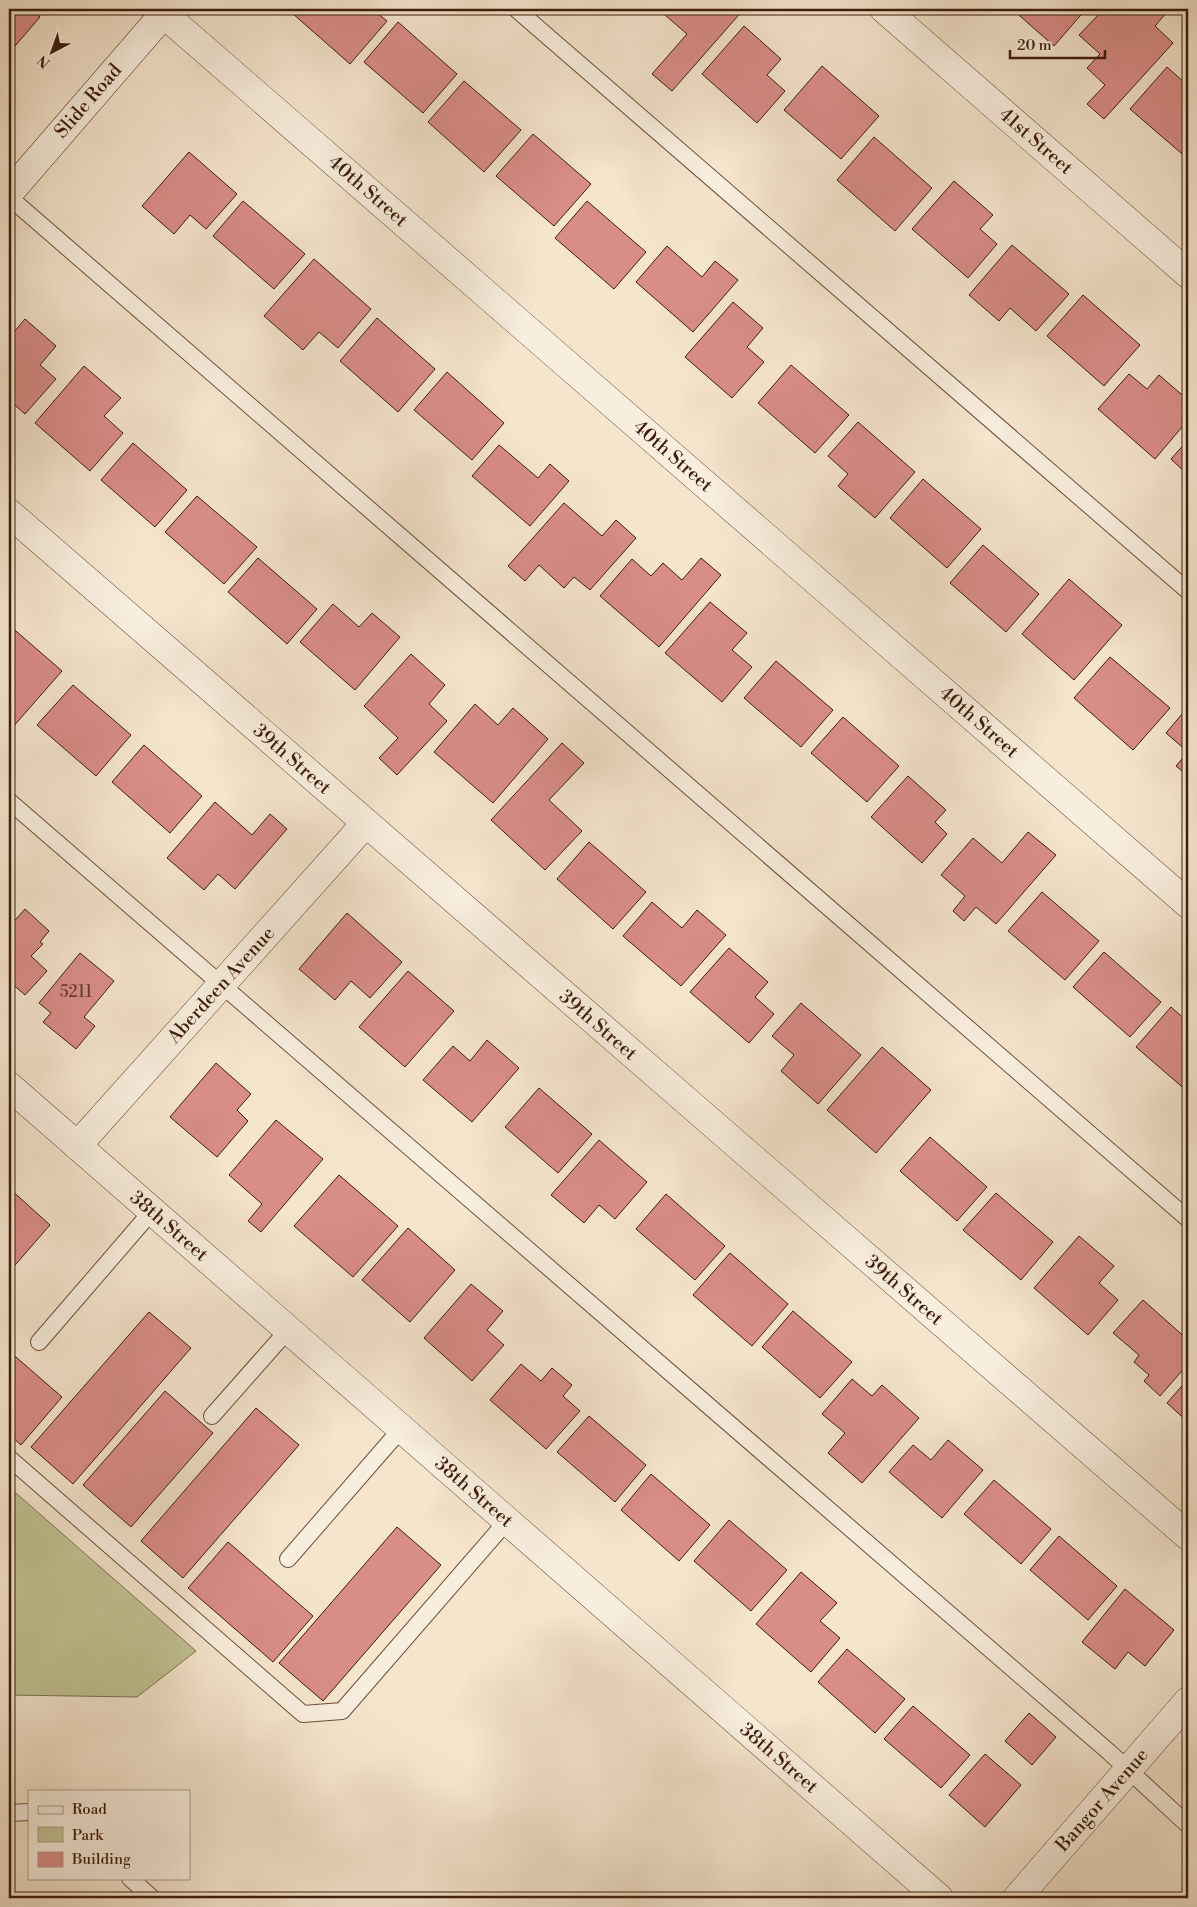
<svg xmlns="http://www.w3.org/2000/svg" width="1197" height="1907" font-family="'Libre Bodoni',serif">
<style>
.green{fill:#c1c395;stroke:#7f7050}
.building{fill:#d98d88;stroke:#3d1d0a}
.lines{fill:none;stroke-linecap:round;stroke-linejoin:round}
.service-casing{stroke:#6b4f3b;stroke-width:18}
.minor-casing{stroke:#6b4f3b;stroke-width:29}
.secondary-casing{stroke:#3d1d0a;stroke-width:29}
.service{stroke:#f8eede;stroke-width:16}
.minor{stroke:#f8eede;stroke-width:28}
.secondary{stroke:#f8eede;stroke-width:28}
.labels{text-anchor:middle;dominant-baseline:central;stroke-width:4;stroke-linejoin:round;paint-order:stroke}
.number-label{font-size:16px;fill:#64392a}
.street-label{font-size:19px;fill:#3d1d0a;stroke:#f8eede}
</style>
<rect width="100%" height="100%" fill="#f5e5cd"/>
<filter id="stains"><feTurbulence type="fractalNoise" baseFrequency=".004" numOctaves="4"/><feColorMatrix values="0 0 0 0 .2 0 0 0 0 .09 0 0 0 0 .02 0 0 0 .5 -.17"/></filter>
<radialGradient id="worn" r=".72"><stop offset=".6" stop-color="#630" stop-opacity="0"/><stop offset="1" stop-color="#630" stop-opacity=".3"/></radialGradient>
<polygon class="green" points="9,1487 196,1651 137,1697 9,1695"/>
<g class="building">
<polygon points="9,9 30,9 40,17 9,53"/>
<polygon points="296,9 372,9 387,21 350,64 292,13"/>
<polygon points="613,9 625,9 620,14"/>
<polygon points="658,9 744,9 672,91 652,74 687,34"/>
<polygon points="1012,9 1086,9 1054,46"/>
<polygon points="1104,9 1166,9 1168,11 1155,26 1173,43 1104,119 1087,104 1105,85 1087,68 1100,54 1079,35"/>
<polygon points="398,22 457,74 423,113 364,62"/>
<polygon points="744,26 781,59 767,75 785,91 757,123 702,74"/>
<polygon points="822,66 879,116 841,159 784,110"/>
<polygon points="1167,67 1185,83 1188,79 1188,159 1130,109"/>
<polygon points="464,81 521,130 484,172 428,122"/>
<polygon points="533,134 591,184 554,226 496,176"/>
<polygon points="874,137 932,188 895,231 837,180"/>
<polygon points="189,152 237,194 206,229 190,215 174,234 142,206"/>
<polygon points="954,181 993,215 980,229 997,244 968,278 912,229"/>
<polygon points="243,201 305,254 274,289 213,236"/>
<polygon points="587,201 646,252 614,289 555,238"/>
<polygon points="1012,245 1069,294 1036,331 1010,308 999,321 969,295"/>
<polygon points="667,246 702,277 715,261 738,280 693,332 636,282"/>
<polygon points="314,259 371,309 338,348 319,332 303,350 264,316"/>
<polygon points="1083,295 1140,345 1104,386 1047,336"/>
<polygon points="733,302 763,328 747,347 764,362 732,398 685,357"/>
<polygon points="377,318 435,369 398,412 340,361"/>
<polygon points="25,319 56,346 40,365 56,379 25,414 9,400 9,338"/>
<polygon points="791,365 849,415 815,453 758,403"/>
<polygon points="84,366 121,398 104,416 123,433 90,471 35,423"/>
<polygon points="447,372 504,423 472,460 414,410"/>
<polygon points="1129,374 1147,389 1159,375 1188,400 1188,420 1155,459 1098,409"/>
<polygon points="858,422 915,472 875,518 838,486 848,474 828,456"/>
<polygon points="1188,440 1188,475 1171,459"/>
<polygon points="133,443 187,490 155,527 101,480"/>
<polygon points="499,445 538,478 550,464 569,481 530,526 472,476"/>
<polygon points="923,479 981,529 947,568 890,518"/>
<polygon points="197,496 257,547 224,584 165,532"/>
<polygon points="564,503 602,536 616,520 636,538 590,590 574,577 564,588 539,565 525,581 508,566"/>
<polygon points="983,545 1039,594 1006,632 950,583"/>
<polygon points="258,558 317,609 287,644 228,592"/>
<polygon points="701,558 721,575 659,647 600,596 632,559 651,576 663,563 682,580"/>
<polygon points="1069,579 1122,625 1074,680 1022,634"/>
<polygon points="710,602 747,633 732,650 752,667 722,702 665,653"/>
<polygon points="333,604 359,627 372,613 400,637 355,690 300,642"/>
<polygon points="9,625 62,671 12,728 9,726"/>
<polygon points="411,654 445,685 429,704 447,721 397,775 379,758 398,738 364,706"/>
<polygon points="1110,657 1170,708 1133,750 1074,698"/>
<polygon points="776,661 833,710 801,747 744,698"/>
<polygon points="73,685 131,735 96,776 37,725"/>
<polygon points="475,704 498,725 513,708 548,739 493,803 434,752"/>
<polygon points="1188,707 1188,776 1176,766 1188,752 1166,733"/>
<polygon points="843,717 899,766 867,802 811,753"/>
<polygon points="562,743 584,763 549,800 582,831 545,870 491,820"/>
<polygon points="144,745 202,796 170,833 112,782"/>
<polygon points="908,776 946,810 935,822 947,834 922,863 871,817"/>
<polygon points="215,802 252,835 270,814 287,829 235,889 218,874 204,890 167,858"/>
<polygon points="1028,832 1056,855 996,924 976,907 964,921 953,911 965,896 941,875 973,838 1002,863"/>
<polygon points="589,842 646,892 613,929 557,879"/>
<polygon points="1042,892 1099,941 1065,980 1008,931"/>
<polygon points="652,902 682,928 697,910 726,935 681,986 623,936"/>
<polygon points="25,909 49,931 40,942 43,944 31,956 47,971 25,995 9,981 9,927"/>
<polygon points="347,913 402,962 370,998 351,981 335,1000 299,969"/>
<polygon points="729,948 768,982 755,997 774,1014 749,1043 690,992"/>
<polygon points="1104,952 1161,1002 1130,1037 1073,987"/>
<polygon points="80,953 114,981 84,1017 95,1026 76,1049 43,1022 51,1013 39,1003"/>
<polygon points="408,971 454,1011 405,1067 359,1027"/>
<polygon points="801,1003 861,1055 818,1104 781,1071 794,1055 772,1036"/>
<polygon points="1171,1007 1188,1022 1188,1092 1136,1047"/>
<polygon points="487,1040 519,1068 472,1122 423,1080 453,1046 470,1061"/>
<polygon points="882,1047 931,1090 876,1153 827,1110"/>
<polygon points="216,1063 251,1094 237,1110 248,1121 217,1157 170,1117"/>
<polygon points="539,1088 592,1134 558,1173 505,1127"/>
<polygon points="276,1120 323,1159 261,1232 248,1221 262,1204 229,1175"/>
<polygon points="930,1137 987,1187 957,1221 900,1171"/>
<polygon points="599,1140 647,1182 615,1219 599,1205 584,1223 551,1195"/>
<polygon points="339,1175 398,1226 353,1277 294,1226"/>
<polygon points="9,1188 50,1225 9,1272"/>
<polygon points="996,1193 1053,1242 1021,1280 963,1230"/>
<polygon points="666,1194 725,1246 695,1280 636,1229"/>
<polygon points="408,1228 455,1270 410,1322 362,1280"/>
<polygon points="1079,1236 1114,1266 1099,1283 1118,1300 1088,1335 1034,1288"/>
<polygon points="730,1253 788,1304 752,1346 693,1295"/>
<polygon points="471,1284 503,1311 487,1330 504,1345 472,1381 424,1338"/>
<polygon points="1143,1300 1188,1340 1188,1364 1160,1396 1144,1381 1149,1375 1134,1362 1139,1355 1113,1333"/>
<polygon points="793,1311 852,1362 820,1398 762,1347"/>
<polygon points="149,1312 191,1348 73,1484 31,1447"/>
<polygon points="9,1351 62,1397 21,1445 9,1434"/>
<polygon points="521,1364 541,1381 552,1368 572,1385 563,1396 580,1411 546,1449 490,1400"/>
<polygon points="852,1379 872,1396 882,1385 919,1418 862,1483 828,1453 845,1433 822,1414"/>
<polygon points="1188,1379 1188,1422 1167,1403"/>
<polygon points="165,1391 213,1433 131,1527 83,1485"/>
<polygon points="256,1408 299,1445 183,1578 141,1541"/>
<polygon points="589,1416 646,1465 615,1502 557,1452"/>
<polygon points="948,1440 983,1470 942,1518 889,1472 913,1445 931,1460"/>
<polygon points="651,1474 710,1525 679,1561 621,1510"/>
<polygon points="994,1480 1051,1529 1021,1564 964,1514"/>
<polygon points="729,1520 787,1570 751,1611 694,1561"/>
<polygon points="397,1527 441,1565 323,1701 279,1663"/>
<polygon points="1059,1536 1117,1586 1088,1620 1030,1570"/>
<polygon points="228,1542 313,1616 273,1662 188,1588"/>
<polygon points="801,1572 837,1603 820,1621 840,1638 811,1672 756,1624"/>
<polygon points="1125,1589 1174,1630 1145,1666 1128,1652 1115,1669 1082,1642"/>
<polygon points="847,1649 905,1699 875,1733 818,1682"/>
<polygon points="913,1706 970,1755 941,1788 884,1739"/>
<polygon points="1029,1713 1056,1737 1032,1765 1005,1741"/>
<polygon points="985,1754 1021,1785 985,1827 949,1795"/>
</g>
<g class="lines">
<g class="service-casing">
<g id="service">
<polyline points="516,9 1188,591"/>
<polyline points="9,197 1188,1219"/>
<polyline points="9,801 1109,1752 1188,1825"/>
<polyline points="39,1342 152,1211"/>
<polyline points="212,1416 288,1330"/>
<polyline points="9,1458 303,1714 342,1711 507,1521"/>
<polyline points="288,1559 402,1428"/>
<polyline points="9,1813 29,1812"/>
<polyline points="130,1878 152,1898"/>
</g>
</g>
<g class="minor-casing">
<g id="minor">
<polyline points="158,9 1188,904"/>
<polyline points="884,9 1188,274"/>
<polyline points="9,513 1188,1536"/>
<polyline points="9,1086 939,1898"/>
<polyline points="77,1146 366,823"/>
<polyline points="1017,1898 1188,1701"/>
</g>
</g>
<g class="secondary-casing">
<polyline id="secondary" points="9,193 168,9"/>
</g>
<use href="#service" class="service"/>
<use href="#minor" class="minor"/>
<use href="#secondary" class="secondary"/>
</g>
<g class="labels">
<g class="number-label">
<text x="76" y="992">5211</text>
</g>
<g class="street-label">
<text transform="translate(88 101) rotate(-49)">Slide Road</text>
<text transform="translate(1036 141) rotate(41)">41st Street</text>
<text transform="translate(368 191) rotate(41)">40th Street</text>
<text transform="translate(673 456) rotate(41)">40th Street</text>
<text transform="translate(979 722) rotate(41)">40th Street</text>
<text transform="translate(292 759) rotate(41)">39th Street</text>
<text transform="translate(221 985) rotate(-48)">Aberdeen Avenue</text>
<text transform="translate(598 1025) rotate(41)">39th Street</text>
<text transform="translate(169 1226) rotate(41)">38th Street</text>
<text transform="translate(904 1290) rotate(41)">39th Street</text>
<text transform="translate(474 1492) rotate(41)">38th Street</text>
<text transform="translate(779 1758) rotate(41)">38th Street</text>
<text transform="translate(1102 1800) rotate(-49)">Bangor Avenue</text>
</g>
</g>
<rect width="1197" height="1907" fill="none" stroke="#f5e5cd" stroke-width="30"/>
<rect x="10" y="10" width="1177" height="1887" fill="none" stroke="#3d1d0a" stroke-width="2.5"/>
<rect x="15" y="15" width="1167" height="1877" fill="none" stroke="#3d1d0a"/>
<rect x="28" y="1790" width="162" height="90" fill="#f8eede" stroke="#ad9a89"/>
<rect x="38" y="1806" width="25" height="8" fill="#f8eede" stroke="#ad9a89"/>
<text x="72" y="1814" font-size="15" fill="#3d1d0a">Road</text>
<rect x="38" y="1827" width="25" height="15" fill="#c1c395" stroke="#ad9a89"/>
<text x="72" y="1840" font-size="15" fill="#3d1d0a">Park</text>
<rect x="38" y="1852" width="25" height="15" fill="#d98d88" stroke="#ad9a89"/>
<text x="72" y="1864" font-size="15" fill="#3d1d0a">Building</text>
<g transform="translate(52 52) rotate(221)" stroke="#f8eede" stroke-width="4" paint-order="stroke">
<path d="M0-4L9 19L0 12L-9 19Z" fill="#3d1d0a"/>
<text y="-8" font-size="14" font-weight="bold" text-anchor="middle" fill="#3d1d0a">N</text>
</g>
<path d="M1010 50v8h95v-8" fill="none" stroke="#3d1d0a" stroke-width="2.5"/>
<text x="1017" y="50" font-size="15" fill="#3d1d0a" stroke="#f8eede" stroke-width="4" paint-order="stroke">20 m</text>
<rect width="100%" height="100%" filter="url(#stains)"/>
<rect width="100%" height="100%" fill="url(#worn)"/>
</svg>
